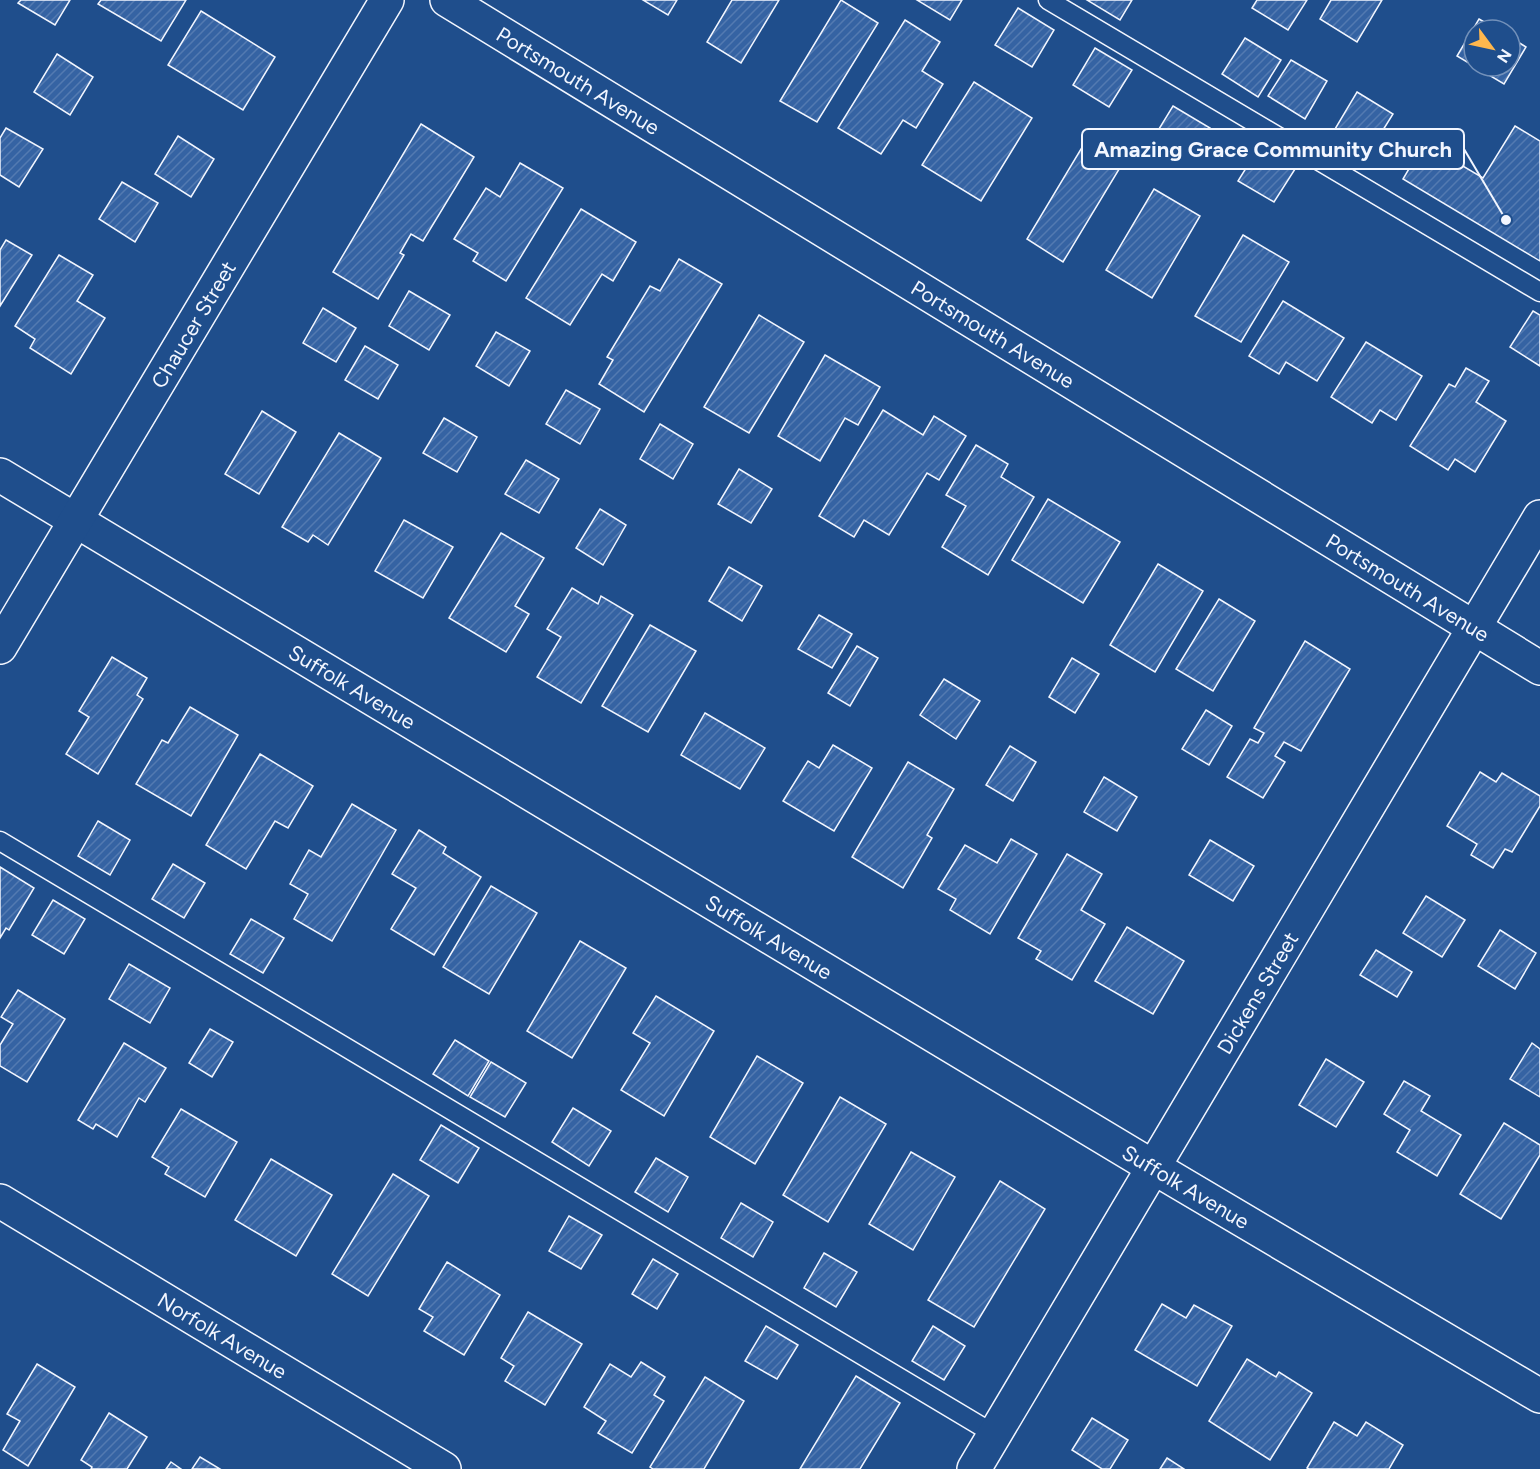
<svg xmlns="http://www.w3.org/2000/svg" width="1540" height="1469" font-family="Figtree,sans-serif">
<style>
.building{fill:url(#building-hatch);stroke:#f2f6ff;stroke-width:1.5}
.lines{fill:none;stroke-linecap:round;stroke-linejoin:round}
.service-casing{stroke:#f2f6ff;stroke-width:21}
.minor-casing{stroke:#f2f6ff;stroke-width:36}
.service{stroke:#1f4e8c;stroke-width:18}
.minor{stroke:#1f4e8c;stroke-width:33}
.labels{text-anchor:middle;dominant-baseline:central;stroke-width:4.5;stroke-linejoin:round;paint-order:stroke}
.street-label{font-size:21px;fill:#f2f6ff;stroke:#1f4e8c}
.leader{fill:none;stroke:#f2f6ff;stroke-width:2}
.callout-dot{fill:#f2f6ff;stroke:#1f4e8c;stroke-width:2}
.callout{fill:#1f4e8c;stroke:#f2f6ff;stroke-width:2}
.callout-label{font-size:22px;text-anchor:middle;font-weight:bold;fill:#f2f6ff}
</style>
<defs>
<pattern id="building-hatch" width="6" height="6" patternUnits="userSpaceOnUse" patternTransform="scale(1.5)"><rect width="6" height="6" fill="#3563a3"/><path d="M-1 1l2-2M0 6l6-6M5 7l2-2" fill="none" stroke="#537ab1"/></pattern>
</defs>
<rect width="100%" height="100%" fill="#1f4e8c"/>
<g class="building">
<polygon points="21,0 70,0 55,25 18,3"/>
<polygon points="101,0 186,0 161,41 98,4"/>
<polygon points="643,0 677,0 668,15"/>
<polygon points="732,0 779,0 741,63 707,42"/>
<polygon points="841,0 878,23 817,122 780,101"/>
<polygon points="917,0 962,0 950,20"/>
<polygon points="1087,0 1132,0 1120,20"/>
<polygon points="1257,0 1307,0 1288,30 1252,8"/>
<polygon points="1331,0 1382,0 1357,42 1320,19"/>
<polygon points="1018,8 1054,30 1032,67 995,45"/>
<polygon points="201,11 275,57 243,110 168,65"/>
<polygon points="1479,19 1498,30 1474,30 1474,66 1510,66 1510,37 1526,47 1504,84 1457,56"/>
<polygon points="905,20 940,42 922,71 943,84 916,128 903,120 881,154 838,128"/>
<polygon points="1245,38 1281,60 1258,97 1222,74"/>
<polygon points="1095,48 1132,70 1109,107 1073,85"/>
<polygon points="57,54 93,77 70,115 34,92"/>
<polygon points="1291,60 1327,81 1305,119 1268,96"/>
<polygon points="974,82 1032,118 981,201 922,165"/>
<polygon points="1357,92 1393,114 1370,151 1335,129"/>
<polygon points="1173,106 1210,128 1187,165 1151,142"/>
<polygon points="421,124 474,157 423,241 411,234 400,253 404,255 378,299 333,272"/>
<polygon points="1515,126 1540,141 1540,261 1403,179 1424,143 1483,178"/>
<polygon points="6,128 43,149 19,187 0,175 0,138"/>
<polygon points="178,136 214,159 191,197 155,174"/>
<polygon points="1087,139 1124,161 1063,262 1027,239"/>
<polygon points="1261,144 1297,166 1274,202 1238,181"/>
<polygon points="520,163 563,188 506,281 473,261 478,253 454,239 486,188 500,197"/>
<polygon points="122,182 158,203 135,242 99,219"/>
<polygon points="1154,189 1200,216 1152,298 1106,270"/>
<polygon points="581,209 636,242 613,281 602,274 570,325 526,298"/>
<polygon points="1243,235 1289,262 1241,342 1195,316"/>
<polygon points="6,240 32,255 0,306 0,250"/>
<polygon points="59,255 93,275 77,301 105,318 71,374 30,348 35,339 15,326"/>
<polygon points="679,259 722,284 644,412 599,384 613,360 607,357 650,286 660,291"/>
<polygon points="409,291 450,315 429,350 389,326"/>
<polygon points="1283,301 1344,338 1317,381 1286,362 1279,374 1249,356"/>
<polygon points="323,308 356,328 336,362 303,343"/>
<polygon points="1533,311 1540,315 1540,366 1510,347"/>
<polygon points="759,315 804,342 749,433 704,407"/>
<polygon points="496,332 530,351 509,386 476,366"/>
<polygon points="1366,342 1422,376 1396,420 1380,410 1372,423 1331,397"/>
<polygon points="365,346 398,365 378,399 345,380"/>
<polygon points="825,355 880,387 858,425 845,418 820,461 778,436"/>
<polygon points="1466,368 1489,381 1476,402 1506,421 1475,472 1455,459 1448,470 1410,446 1449,384 1455,387"/>
<polygon points="566,390 600,409 580,444 546,424"/>
<polygon points="883,410 923,435 934,416 966,436 939,480 927,473 889,535 864,520 854,537 819,516"/>
<polygon points="262,411 296,432 259,494 225,474"/>
<polygon points="444,418 477,437 457,472 423,453"/>
<polygon points="660,424 693,444 673,479 640,459"/>
<polygon points="339,433 381,458 328,545 313,535 308,542 282,527"/>
<polygon points="976,445 1008,464 1001,477 1034,497 988,575 942,547 966,506 946,495"/>
<polygon points="526,460 559,479 539,513 505,494"/>
<polygon points="739,469 772,489 751,523 718,504"/>
<polygon points="1048,499 1120,542 1083,603 1012,560"/>
<polygon points="600,509 626,525 603,565 576,548"/>
<polygon points="404,520 453,547 423,598 375,571"/>
<polygon points="501,533 544,558 515,606 529,614 506,652 449,618"/>
<polygon points="1158,564 1203,591 1155,672 1110,645"/>
<polygon points="729,567 762,586 742,621 709,601"/>
<polygon points="572,588 598,604 601,596 633,615 581,703 537,677 561,637 547,629"/>
<polygon points="1219,599 1255,621 1213,691 1176,669"/>
<polygon points="819,615 852,634 832,668 798,649"/>
<polygon points="650,625 696,651 648,732 602,706"/>
<polygon points="1305,641 1350,669 1301,751 1284,742 1275,756 1285,762 1263,798 1227,777 1250,739 1258,743 1264,733 1254,728"/>
<polygon points="857,646 878,658 850,706 828,693"/>
<polygon points="112,657 147,678 137,695 143,699 98,774 66,754 89,717 79,711"/>
<polygon points="1072,658 1099,674 1075,713 1049,697"/>
<polygon points="944,679 980,701 956,739 920,715"/>
<polygon points="190,707 238,735 191,816 136,784 162,740 168,743"/>
<polygon points="1206,710 1232,726 1209,765 1182,749"/>
<polygon points="705,713 765,748 740,789 681,755"/>
<polygon points="833,745 872,768 834,831 783,801 808,761 819,768"/>
<polygon points="1010,746 1036,762 1013,801 986,785"/>
<polygon points="260,754 313,786 288,828 275,821 246,869 206,845"/>
<polygon points="908,762 954,789 927,835 932,838 903,888 852,857"/>
<polygon points="1480,772 1496,782 1502,773 1540,796 1540,806 1512,852 1505,849 1493,868 1471,855 1477,844 1447,826"/>
<polygon points="1104,777 1137,797 1117,831 1084,812"/>
<polygon points="352,804 396,830 332,941 294,919 308,894 290,884 309,850 321,857"/>
<polygon points="98,821 130,840 110,875 78,856"/>
<polygon points="419,830 446,847 443,853 481,877 434,955 391,929 416,888 392,874"/>
<polygon points="1011,839 1037,854 990,934 950,910 956,899 938,889 965,845 997,863"/>
<polygon points="1210,840 1254,866 1233,901 1189,875"/>
<polygon points="1067,854 1102,874 1081,910 1105,924 1072,980 1036,959 1041,951 1018,938"/>
<polygon points="173,864 205,883 184,918 152,899"/>
<polygon points="0,867 34,888 9,930 6,928 0,938"/>
<polygon points="491,886 537,913 489,994 443,967"/>
<polygon points="1426,896 1465,920 1442,957 1403,933"/>
<polygon points="53,900 85,919 64,954 32,935"/>
<polygon points="251,919 284,938 263,973 230,954"/>
<polygon points="1127,927 1184,961 1153,1014 1095,981"/>
<polygon points="1500,930 1536,953 1515,989 1478,966"/>
<polygon points="580,941 626,968 572,1058 527,1031"/>
<polygon points="1376,950 1412,972 1397,997 1360,975"/>
<polygon points="129,964 170,988 150,1023 109,999"/>
<polygon points="18,990 65,1019 27,1082 0,1066 0,1045 13,1024 1,1017"/>
<polygon points="656,996 714,1031 664,1116 621,1090 650,1043 633,1033"/>
<polygon points="210,1029 233,1042 212,1077 189,1063"/>
<polygon points="455,1040 489,1061 468,1096 433,1074"/>
<polygon points="124,1043 166,1068 145,1102 139,1098 117,1137 96,1124 93,1129 78,1120"/>
<polygon points="1532,1043 1540,1049 1540,1097 1510,1079"/>
<polygon points="757,1056 803,1083 755,1164 710,1137"/>
<polygon points="1326,1059 1364,1082 1336,1127 1299,1105"/>
<polygon points="491,1062 526,1083 505,1117 470,1097"/>
<polygon points="1404,1081 1430,1096 1421,1111 1461,1135 1437,1176 1397,1152 1410,1130 1384,1114"/>
<polygon points="840,1097 886,1124 828,1222 783,1195"/>
<polygon points="573,1108 611,1131 589,1166 552,1142"/>
<polygon points="181,1109 237,1142 205,1197 165,1174 169,1167 152,1157"/>
<polygon points="1504,1123 1540,1145 1540,1155 1501,1219 1460,1194"/>
<polygon points="441,1125 479,1148 458,1183 420,1160"/>
<polygon points="911,1152 955,1177 913,1250 869,1224"/>
<polygon points="656,1158 688,1177 668,1212 635,1192"/>
<polygon points="271,1159 332,1195 296,1256 235,1220"/>
<polygon points="393,1174 429,1196 368,1296 332,1274"/>
<polygon points="1000,1181 1045,1209 974,1327 928,1300"/>
<polygon points="741,1203 773,1222 753,1257 721,1238"/>
<polygon points="569,1216 602,1235 581,1269 549,1251"/>
<polygon points="824,1253 857,1272 836,1307 804,1288"/>
<polygon points="653,1259 678,1274 657,1309 632,1294"/>
<polygon points="447,1262 500,1295 464,1355 424,1331 433,1317 419,1309"/>
<polygon points="1162,1304 1186,1318 1194,1305 1232,1326 1197,1386 1135,1350"/>
<polygon points="528,1312 582,1344 545,1405 505,1381 514,1366 501,1358"/>
<polygon points="766,1326 798,1345 777,1379 745,1361"/>
<polygon points="933,1326 965,1346 944,1380 912,1361"/>
<polygon points="1247,1359 1276,1377 1279,1372 1312,1393 1270,1460 1209,1421"/>
<polygon points="641,1362 665,1377 654,1395 664,1401 632,1453 598,1433 606,1421 584,1407 610,1364 631,1377"/>
<polygon points="37,1364 75,1387 28,1466 3,1450 20,1421 7,1414"/>
<polygon points="856,1376 900,1403 860,1469 800,1469"/>
<polygon points="705,1377 744,1401 704,1469 653,1469 650,1467"/>
<polygon points="109,1413 147,1437 127,1469 91,1469 92,1467 81,1460"/>
<polygon points="1092,1418 1128,1440 1110,1469 1102,1469 1072,1450"/>
<polygon points="1334,1422 1357,1436 1366,1422 1403,1445 1389,1469 1309,1469 1307,1468"/>
<polygon points="200,1457 220,1469 192,1469"/>
<polygon points="1167,1458 1184,1469 1160,1469"/>
<polygon points="171,1462 181,1469 166,1469"/>
</g>
<g class="lines">
<g class="service-casing">
<g id="service">
<polyline points="1048,0 1540,292"/>
<polyline points="0,841 994,1434"/>
</g>
</g>
<g class="minor-casing">
<g id="minor">
<path id="s1" d="M447,0l1093,668"/>
<path id="s2" d="M0,475l1153,692 387,229"/>
<path id="s3" d="M0,647l387,-647"/>
<path id="s4" d="M0,1201l444,268"/>
<path id="s5" d="M974,1469l566,-952"/>
</g>
</g>
<use href="#service" class="service"/>
<use href="#minor" class="minor"/>
</g>
<g class="labels">
<g class="street-label">
<text stroke="none"><textPath href="#s1" startOffset="154">Portsmouth Avenue</textPath></text>
<text stroke="none"><textPath href="#s3" startOffset="376">Chaucer Street</textPath></text>
<text stroke="none"><textPath href="#s1" startOffset="640">Portsmouth Avenue</textPath></text>
<text stroke="none"><textPath href="#s1" startOffset="1126">Portsmouth Avenue</textPath></text>
<text stroke="none"><textPath href="#s2" startOffset="411">Suffolk Avenue</textPath></text>
<text stroke="none"><textPath href="#s2" startOffset="897">Suffolk Avenue</textPath></text>
<text stroke="none"><textPath href="#s5" startOffset="554">Dickens Street</textPath></text>
<text stroke="none"><textPath href="#s2" startOffset="1383">Suffolk Avenue</textPath></text>
<text stroke="none"><textPath href="#s4" startOffset="260">Norfolk Avenue</textPath></text>
</g>
</g>
<path class="leader" d="M1506 220L1464 149"/>
<circle class="callout-dot" cx="1506" cy="220" r="6"/>
<rect class="callout" x="1082" y="129" width="382" height="40" rx="6"/>
<g class="callout-label">
<text x="1273" y="157">Amazing Grace Community Church</text>
</g>
<g transform="translate(1492 48) rotate(123)"><circle r="28" fill="#1f4e8c" stroke="#7391ba" stroke-width="1.5"/>
<path d="M0-4.5L10 22L0 15L-10 22Z" fill="#ffb74d"/>
<text y="-9" font-size="16" font-weight="bold" text-anchor="middle" fill="#f2f6ff">N</text>
</g>
</svg>
